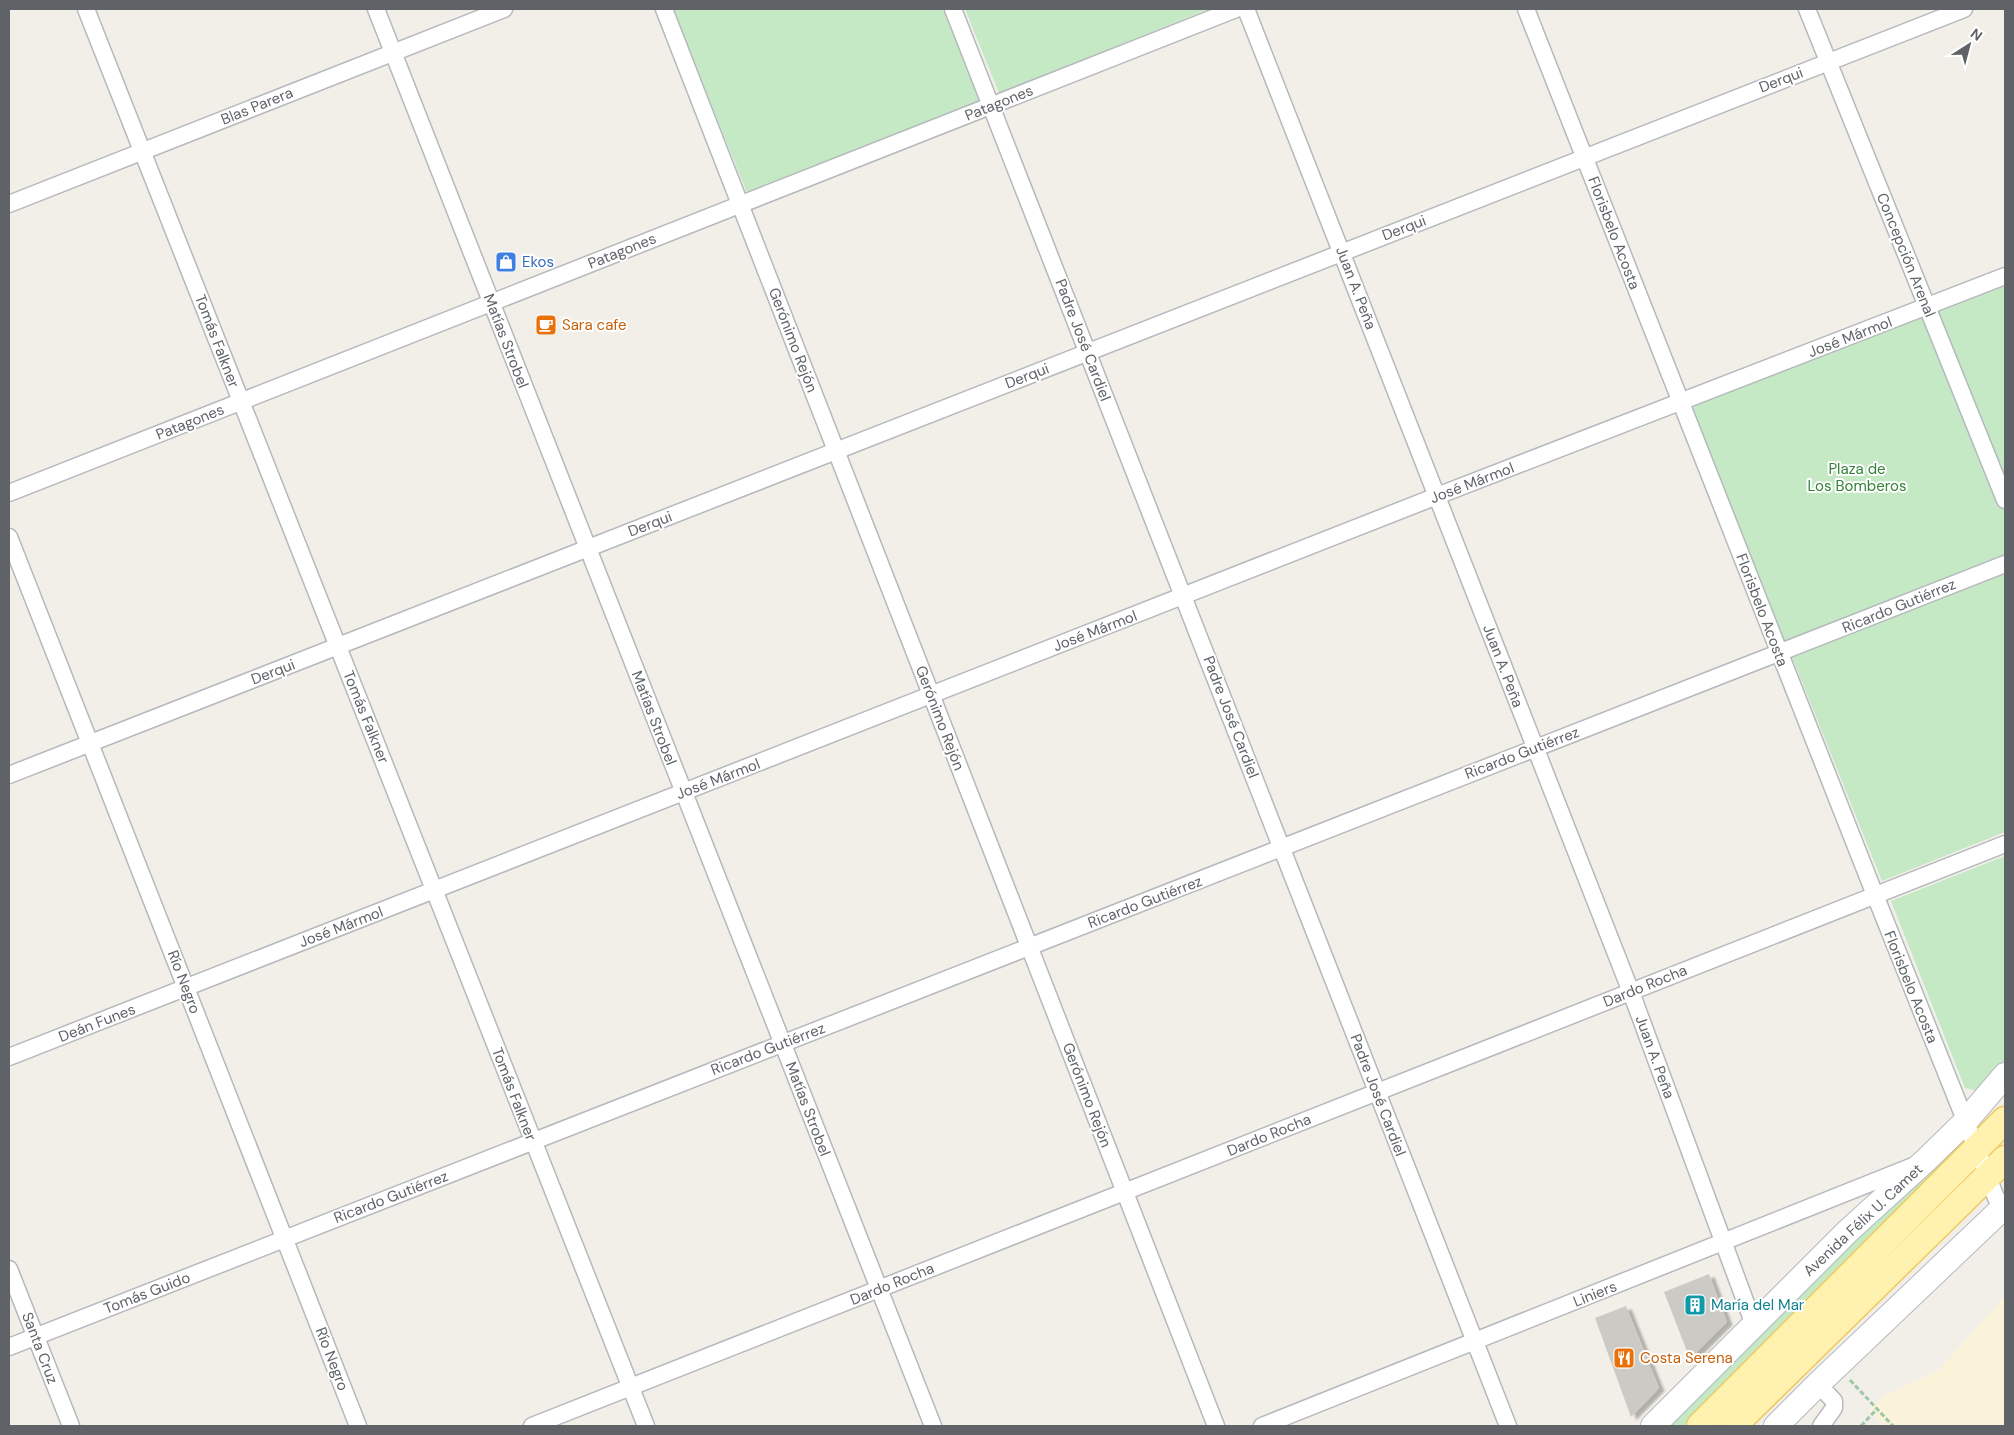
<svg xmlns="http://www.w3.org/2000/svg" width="2014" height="1435" font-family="'DM Sans',sans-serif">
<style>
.green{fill:#c5e8c5}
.sand{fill:#fbf3d9}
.building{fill:#cccac5;filter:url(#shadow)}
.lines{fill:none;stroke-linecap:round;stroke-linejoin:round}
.street-casing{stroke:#b5b8bc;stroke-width:19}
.secondary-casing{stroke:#b6babf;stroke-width:26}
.primary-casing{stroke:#f2c960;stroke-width:29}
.path{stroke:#9cc7a9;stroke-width:3;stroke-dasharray:5 2.5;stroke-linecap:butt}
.street{stroke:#fff;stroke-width:16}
.secondary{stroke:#fff;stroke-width:24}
.primary{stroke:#fff2af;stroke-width:26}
.labels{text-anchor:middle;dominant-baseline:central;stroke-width:4;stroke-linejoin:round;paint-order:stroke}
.street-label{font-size:15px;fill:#5f6368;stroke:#fff}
.shop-label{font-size:15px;fill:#366cbe;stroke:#fff;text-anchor:start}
.food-label{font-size:15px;fill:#c56008;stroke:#fff;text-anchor:start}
.park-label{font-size:15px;fill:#348238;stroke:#fff}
.culture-label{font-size:15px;fill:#0d838f;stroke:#fff;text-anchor:start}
</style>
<defs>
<filter id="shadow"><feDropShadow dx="5.5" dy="3" stdDeviation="1" flood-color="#0004"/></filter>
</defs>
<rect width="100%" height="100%" fill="#f1efe8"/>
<g class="green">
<polygon points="673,9 944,9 980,101 747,193"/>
<polygon points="965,9 1209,9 999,93"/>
<polygon points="2005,281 2005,558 1780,647 1690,402"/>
<polygon points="2005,573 2005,832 1882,881 1792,657"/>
<polygon points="2005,856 2005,1060 1979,1091 1965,1088 1891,901"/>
<polygon points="1949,1152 1953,1156 1684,1426 1666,1426 1854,1237"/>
</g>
<polygon class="sand" points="2005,1296 2005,1426 1882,1426 1883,1425 1869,1409 1884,1396 1939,1370"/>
<g class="building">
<polygon points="1709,1274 1727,1322 1690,1359 1664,1292"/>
<polygon points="1626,1306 1659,1388 1631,1417 1595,1318"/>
</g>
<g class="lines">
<g class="street-casing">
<g id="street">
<polyline points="86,9 646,1426"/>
<polyline points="376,9 933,1426"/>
<polyline points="664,9 1216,1426"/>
<polyline points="953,9 1508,1426"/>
<polyline points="1246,9 1631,992 1754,1325"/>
<polyline points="1526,9 1875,895 2001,1210"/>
<polyline points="1807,9 2005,500"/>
<polyline points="9,204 504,9"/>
<polyline points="9,493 1236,9"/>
<polyline points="9,537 358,1426"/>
<polyline points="9,775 1964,9"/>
<polyline points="9,1057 1437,496 2005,276"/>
<polyline points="9,1269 71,1426"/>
<polyline points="9,1347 2005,564"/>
<polyline points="1818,1384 1834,1401 1834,1408 1821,1426"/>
<polyline points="532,1426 2005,844"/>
<polyline points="1262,1426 1913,1166"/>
</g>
</g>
<g class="secondary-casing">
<g id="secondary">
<polyline points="1653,1426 1848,1231 1926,1160 1965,1122 2005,1075"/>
<polyline points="1776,1426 1818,1384 2005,1206"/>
</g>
</g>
<g class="primary-casing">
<g id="primary">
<polyline points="1700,1426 2005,1120"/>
<polyline points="1733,1426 2005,1159"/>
</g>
</g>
<g class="path">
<polyline points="1850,1380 1893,1426"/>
<polyline points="1861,1426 1876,1410"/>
</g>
<use href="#street" class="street"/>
<use href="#secondary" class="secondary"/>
<use href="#primary" class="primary"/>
</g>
<defs>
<g id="shop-square" transform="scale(1.125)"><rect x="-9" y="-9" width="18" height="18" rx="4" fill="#3f7fe0" stroke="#fff"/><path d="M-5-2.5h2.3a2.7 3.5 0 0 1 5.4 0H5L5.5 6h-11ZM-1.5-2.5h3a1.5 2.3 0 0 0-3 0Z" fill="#fff"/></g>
<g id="cafe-square" transform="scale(1.125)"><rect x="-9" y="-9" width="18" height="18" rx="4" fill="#e8710a" stroke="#fff"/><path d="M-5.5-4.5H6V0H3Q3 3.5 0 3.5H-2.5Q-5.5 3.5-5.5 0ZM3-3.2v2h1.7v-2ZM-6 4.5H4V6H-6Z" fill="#fff"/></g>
<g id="building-square" transform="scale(1.125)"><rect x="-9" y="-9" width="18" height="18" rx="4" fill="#0f9aa8" stroke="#fff"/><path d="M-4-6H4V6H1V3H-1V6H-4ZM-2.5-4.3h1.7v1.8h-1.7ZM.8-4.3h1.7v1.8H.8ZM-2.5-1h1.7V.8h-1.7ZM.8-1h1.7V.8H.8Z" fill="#fff"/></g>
<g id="restaurant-square" transform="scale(1.125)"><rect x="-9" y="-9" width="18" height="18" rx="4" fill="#e8710a" stroke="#fff"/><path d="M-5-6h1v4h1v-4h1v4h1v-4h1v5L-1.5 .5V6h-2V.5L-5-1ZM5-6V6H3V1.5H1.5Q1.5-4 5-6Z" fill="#fff"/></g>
</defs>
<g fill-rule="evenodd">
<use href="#shop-square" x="506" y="262"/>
<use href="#cafe-square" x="546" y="325"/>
<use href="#building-square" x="1695" y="1305"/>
<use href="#restaurant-square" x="1624" y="1358"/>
</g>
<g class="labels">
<g class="street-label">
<text transform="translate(1781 80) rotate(-21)">Derqui</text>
<text transform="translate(999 103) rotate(-22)">Patagones</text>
<text transform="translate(257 106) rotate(-22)">Blas Parera</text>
<text transform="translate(1404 228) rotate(-21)">Derqui</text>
<text transform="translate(1614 233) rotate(69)">Florisbelo Acosta</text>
<text transform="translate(622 251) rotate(-22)">Patagones</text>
<text transform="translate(1906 255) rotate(68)">Concepción Arenal</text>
<text transform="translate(1356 288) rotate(69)">Juan A. Peña</text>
<text transform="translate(1850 337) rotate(-21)">José Mármol</text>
<text transform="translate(793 340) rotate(69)">Gerónimo Rejón</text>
<text transform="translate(1083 340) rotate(69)">Padre José Cardiel</text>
<text transform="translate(217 341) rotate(69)">Tomás Falkner</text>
<text transform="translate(506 341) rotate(69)">Matías Strobel</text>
<text transform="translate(1027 376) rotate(-21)">Derqui</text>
<text transform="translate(190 422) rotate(-22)">Patagones</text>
<text transform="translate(1472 483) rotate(-21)">José Mármol</text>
<text transform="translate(650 524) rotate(-21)">Derqui</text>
<text transform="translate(1899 606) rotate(-22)">Ricardo Gutiérrez</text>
<text transform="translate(1762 610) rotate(69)">Florisbelo Acosta</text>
<text transform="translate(1095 631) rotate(-21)">José Mármol</text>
<text transform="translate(1503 666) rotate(69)">Juan A. Peña</text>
<text transform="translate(273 672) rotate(-21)">Derqui</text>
<text transform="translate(366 717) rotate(68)">Tomás Falkner</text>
<text transform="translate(1231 717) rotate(69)">Padre José Cardiel</text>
<text transform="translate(654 718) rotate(69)">Matías Strobel</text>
<text transform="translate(940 718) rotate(69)">Gerónimo Rejón</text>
<text transform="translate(1522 753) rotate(-21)">Ricardo Gutiérrez</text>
<text transform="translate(718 779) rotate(-21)">José Mármol</text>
<text transform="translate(1145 902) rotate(-21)">Ricardo Gutiérrez</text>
<text transform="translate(341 927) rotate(-21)">José Mármol</text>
<text transform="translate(184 982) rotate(69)">Río Negro</text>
<text transform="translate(1645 986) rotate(-22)">Dardo Rocha</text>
<text transform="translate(1911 987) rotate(68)">Florisbelo Acosta</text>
<text transform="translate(97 1023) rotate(-21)">Deán Funes</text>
<text transform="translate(768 1049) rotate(-21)">Ricardo Gutiérrez</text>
<text transform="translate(1655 1057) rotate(70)">Juan A. Peña</text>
<text transform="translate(514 1094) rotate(69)">Tomás Falkner</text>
<text transform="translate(1087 1095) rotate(69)">Gerónimo Rejón</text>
<text transform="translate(1378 1095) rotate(69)">Padre José Cardiel</text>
<text transform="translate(808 1109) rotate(69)">Matías Strobel</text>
<text transform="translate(1269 1135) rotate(-22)">Dardo Rocha</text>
<text transform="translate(391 1197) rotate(-21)">Ricardo Gutiérrez</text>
<text transform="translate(1863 1220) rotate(-43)">Avenida Félix U. Camet</text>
<text transform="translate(892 1284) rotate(-22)">Dardo Rocha</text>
<text transform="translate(147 1293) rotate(-21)">Tomás Guido</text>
<text transform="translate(1595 1294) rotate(-22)">Liniers</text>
<text transform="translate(40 1348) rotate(69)">Santa Cruz</text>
<text transform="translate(332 1359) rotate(69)">Río Negro</text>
</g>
<g class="shop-label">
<text x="522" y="262">Ekos</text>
</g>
<g class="food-label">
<text x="562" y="325">Sara cafe</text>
<text x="1640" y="1358">Costa Serena</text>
</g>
<g class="park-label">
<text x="1857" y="469">Plaza de<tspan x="1857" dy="17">Los Bomberos</tspan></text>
</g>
<g class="culture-label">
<text x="1711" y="1305">María del Mar</text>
</g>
</g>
<rect width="2014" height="1435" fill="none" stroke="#5f6368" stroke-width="20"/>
<g transform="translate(1969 45) rotate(36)" stroke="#ffffff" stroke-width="4" paint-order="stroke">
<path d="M0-4L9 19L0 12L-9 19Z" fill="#5f6368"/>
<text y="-8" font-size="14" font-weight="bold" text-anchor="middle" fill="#5f6368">N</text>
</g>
</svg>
